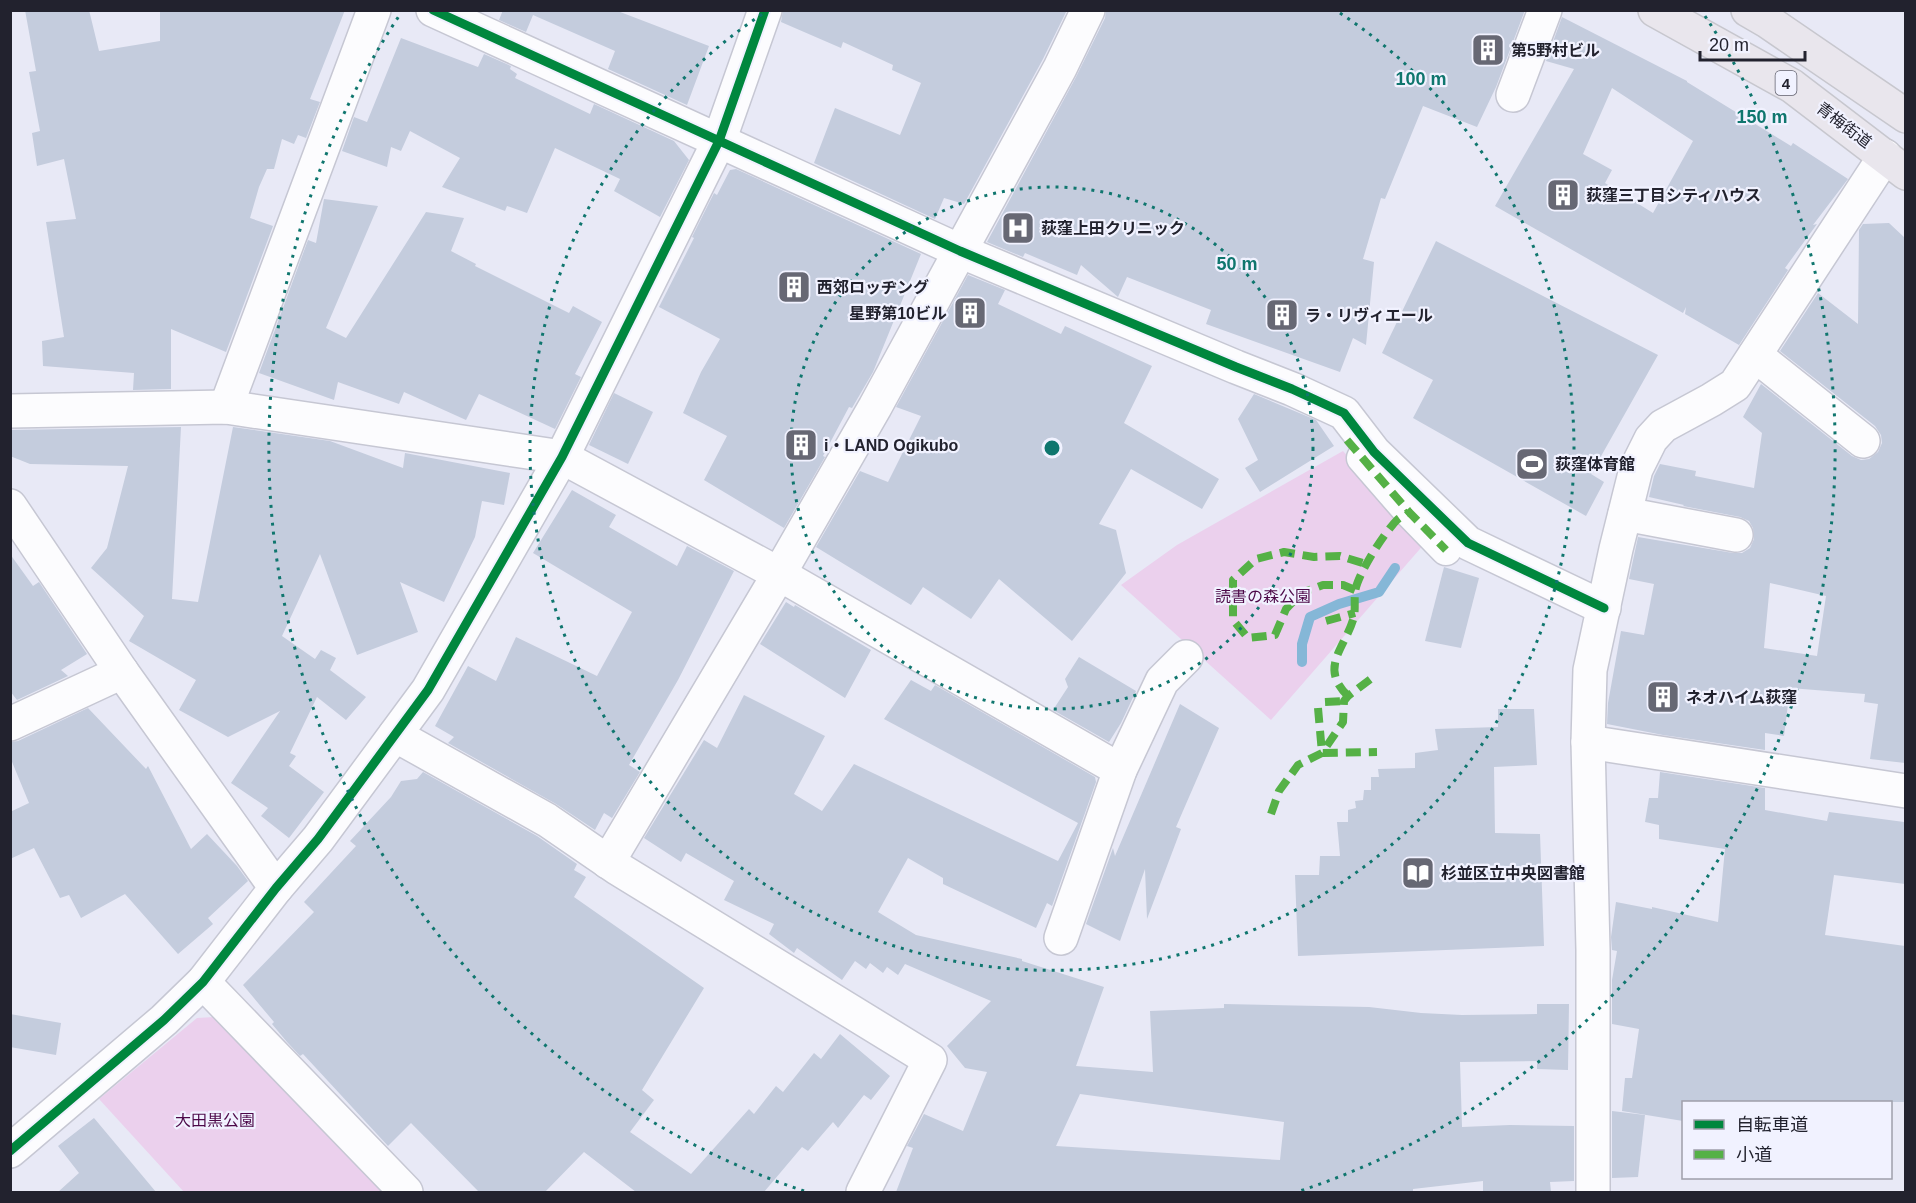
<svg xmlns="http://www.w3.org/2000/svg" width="1916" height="1203" font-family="Helvetica,'Noto Sans JP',sans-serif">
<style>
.green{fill:#ebd0ed}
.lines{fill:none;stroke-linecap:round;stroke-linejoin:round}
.stream{stroke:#85b7d7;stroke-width:10}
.building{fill:#c4ccdd;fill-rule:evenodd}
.pedestrian-casing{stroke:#c6c7d3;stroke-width:33}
.minor-casing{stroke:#c6c7d3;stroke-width:36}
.tertiary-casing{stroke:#c6c7d3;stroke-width:36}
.primary-casing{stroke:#c7c7ce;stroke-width:36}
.pedestrian{stroke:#fcfcfe;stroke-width:30}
.minor{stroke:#fcfcfe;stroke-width:33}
.tertiary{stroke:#fcfcfe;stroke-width:33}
.primary{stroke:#e9e6ed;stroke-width:33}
.quiet{stroke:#55b146;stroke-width:8;stroke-dasharray:15 8;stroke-linecap:butt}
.cycleway-casing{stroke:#f1f2ff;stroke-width:13}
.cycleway{stroke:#00873e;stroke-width:9}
.ring{fill:none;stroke:#0f766e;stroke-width:3;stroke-dasharray:3 6}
.labels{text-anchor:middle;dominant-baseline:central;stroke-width:4.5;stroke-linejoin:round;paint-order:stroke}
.shield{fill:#f1f2ff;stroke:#60606d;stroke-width:1.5}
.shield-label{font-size:15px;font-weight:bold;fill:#22222e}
.poi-label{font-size:16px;font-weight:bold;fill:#22222e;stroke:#f1f2ff;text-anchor:start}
.street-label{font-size:16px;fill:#22222e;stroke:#f1f2ff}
.park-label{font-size:16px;fill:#4d0949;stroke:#f1f2ff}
.centre{fill:#0f766e;stroke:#f1f2ff;stroke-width:3}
.ring-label{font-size:18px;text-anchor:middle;font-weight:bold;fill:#0f766e;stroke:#f1f2ff;stroke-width:4.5;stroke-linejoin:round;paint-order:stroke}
</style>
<rect width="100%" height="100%" fill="#e8e9f6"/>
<g class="green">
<polygon points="1343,451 1426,542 1271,720 1121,585 1177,545"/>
<polygon points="214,1017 388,1192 184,1192 99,1099 197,1018"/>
</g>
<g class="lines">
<polyline class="stream" points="1302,662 1302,644 1310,617 1339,604 1379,592 1395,568"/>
</g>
<g class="building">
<polygon points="25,10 89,10 99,51 160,41 160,10 345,10 310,99 320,102 306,138 298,135 294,144 282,139 274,169 267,169 259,187 250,218 273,226 226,352 171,329 171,389 133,390 134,373 43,366 42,341 64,337 46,222 76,219 64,159 37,166 32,133 40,131 29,72 36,71"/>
<polygon points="503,10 615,10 709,46 687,105 608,69 615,51 533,15 526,32 499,20"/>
<polygon points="783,10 1067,10 1043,59 964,204 944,198 935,219 814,163 835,108 900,135 921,83 892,70 893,65 843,42 841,48 781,22"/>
<polygon points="1106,10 1525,10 1496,87 1477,127 1423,106 1385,199 1381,198 1363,259 1374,262 1366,345 1353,338 1340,372 1206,324 1211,310 1127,277 1118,297 1081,265 1077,275 1025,253 1023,257 987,242 1076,77 1105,18"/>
<path d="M1562,17l125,64v1l104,64 2,-3 55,36 -35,46 4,-1 -32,44 3,2 -49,75 -54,-31 1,-7 -3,6 -188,-107 79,-137 -28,-8zM1612,88l81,53 -40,72 -48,-30 7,-13 -29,-16z"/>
<polygon points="401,38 478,67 484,54 511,66 510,69 517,74 515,78 590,114 594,104 674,141 689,160 660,217 614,191 620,179 555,148 527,213 507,206 505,211 442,187 460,158 410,131 401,151 391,147 387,167 342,151 354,117 367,122"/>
<polygon points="736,169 921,254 873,372 852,408 849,407 823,456 825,457 784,528 704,480 727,436 683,413 701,372 720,339 659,307 694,238 692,237 714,193 717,195 730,170"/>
<polygon points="324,199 378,206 326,328 346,338 426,212 464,218 451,251 476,264 475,266 569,313 573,306 602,322 575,374 581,377 555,429 479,394 466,420 404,392 399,404 338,382 334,400 259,373 308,240 316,243"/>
<path d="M1889,223l16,15v525l-35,-4 8,-55 -14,-2 1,-8 -75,-6 -6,48 -19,-3v17l-102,-15 -56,-11 1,-21 13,-72 23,4 10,-51 -25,-5 9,-42 95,16h9l8,-5 4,-9 -1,-11 -4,-7 -9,-4 -57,-11 1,-1 -35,-8 5,-21 6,-12 36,7 -1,5 59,12 8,-55 -19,-16 18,-33 91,72 9,4 8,-1 9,-7 4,-9 -1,-8 -6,-9 -95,-75 38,-58 40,31 1,-94 4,-6zM1770,583l56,13 -9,60 -53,-8z"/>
<polygon points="1436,241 1658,355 1591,474 1604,482 1586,516 1413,418 1433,380 1382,353"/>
<polygon points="968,275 1005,290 998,304 1061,334 1065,326 1152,366 1124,423 1219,479 1202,509 1131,469 1099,524 1116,530 1126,573 1072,641 999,579 971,619 923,587 911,605 816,547 860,471 888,482 921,416 896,407"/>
<polygon points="614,393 653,412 628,464 589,445"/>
<polygon points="1254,394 1316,420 1334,446 1260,492 1245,468 1258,460 1238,419"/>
<polygon points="181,427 172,599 198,602 233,427 330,441 403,468 405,453 510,473 504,505 482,501 475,537 444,602 400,582 418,632 357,655 320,554 282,636 315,659 321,650 336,658 330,670 366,697 346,720 317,697 290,753 296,756 289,766 324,792 289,838 261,816 268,808 231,783 280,711 228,737 179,710 196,680 129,641 144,616 91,568 107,548 128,466 30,464 10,456 10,430"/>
<polygon points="572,490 616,515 609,527 677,566 687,546 734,571 678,680 629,765 640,772 612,818 604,813 595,830 556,804 448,743 454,737 435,726 468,666 496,681 516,637 597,676 632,612 533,553"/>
<polygon points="10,554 33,586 39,582 87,654 61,670 68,676 17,700 10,691"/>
<polygon points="1444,567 1479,578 1461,648 1425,641"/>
<polygon points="786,602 794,607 795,605 871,650 845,698 760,644"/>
<polygon points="1079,657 1136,691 1121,723 1109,742 1053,710 1068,687 1065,679"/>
<path d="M911,680l20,11 4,-6 160,92 1,5 -44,124 -5,-3 -11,25 -93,-44v-6l-35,-20 -30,54 38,23 106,24v2l82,26 -28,79 77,6 -3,-61 74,-3v-4l145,3 52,6 41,2 75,-1v-10h32l-1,66 -31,-1v-8l-77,1 2,65 48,-2 64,1v55l-24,1 1,10h-68v-11l-70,8v3h-517l17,-44 -6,-2 17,-32 39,17 24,-59 -22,-4 -18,-22 44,-45 -86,-37 -7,11 -11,-8 -4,6 -13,-10 -4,6 -11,-8 -13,19 -45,-32 -3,5 -25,-19 5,-10 -50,-24 10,-19 -48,-28 -5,9 -37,-24 60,-98 13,8 27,-53 81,41 -31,58 28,17 32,-47 204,97 20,-38 -194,-104zM1080,1094l204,28 -4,38 -224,-14z"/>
<polygon points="1180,704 1219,728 1176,827 1181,829 1147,919 1145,869 1120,941 1086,924 1113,848 1115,856"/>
<polygon points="88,708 146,769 148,766 191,849 207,834 237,866 248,881 208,918 213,924 178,954 125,894 81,918 69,895 60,898 34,848 10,859 10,812 29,803 10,757 10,742 18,741"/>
<polygon points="1498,709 1534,709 1537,765 1494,767 1495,833 1540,834 1544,946 1298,956 1295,875 1319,875 1320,856 1340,856 1337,822 1348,822 1348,810 1356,808 1355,801 1363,800 1364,790 1371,790 1371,777 1379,777 1378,769 1415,768 1415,753 1438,750 1435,729 1498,727"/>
<polygon points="423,772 537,836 577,864 574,870 586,877 574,897 704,988 642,1090 654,1100 630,1132 691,1174 749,1109 754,1114 776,1086 783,1092 814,1053 821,1059 840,1034 890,1076 871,1100 864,1095 838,1128 833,1122 808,1151 802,1147 764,1192 636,1192 584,1152 545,1192 479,1192 411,1123 388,1146 303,1054 300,1056 287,1042 272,1024 274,1022 243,985 314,912 304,902 356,846 350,841 391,797 401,781 417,779"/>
<polygon points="1660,772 1765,788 1765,810 1827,821 1829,812 1904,822 1905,884 1834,875 1825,935 1905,946 1905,1102 1683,1102 1683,1121 1622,1111 1625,1078 1632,1078 1639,1029 1612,1024 1612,980 1617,951 1612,950 1611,937 1616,902 1652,909 1652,907 1718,922 1725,849 1659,839 1659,825 1645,822 1649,798 1658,798"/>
<polygon points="10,1014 61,1023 56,1055 10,1047"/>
<polygon points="1612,1111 1645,1115 1638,1177 1612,1178"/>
<polygon points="94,1118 156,1192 58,1192 79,1173 58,1146"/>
</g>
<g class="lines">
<g class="pedestrian-casing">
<polyline id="pedestrian" points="1362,458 1409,512 1446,550"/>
</g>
<g class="minor-casing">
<g id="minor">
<polyline points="433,10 960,251 1236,367 1292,389 1344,413 1374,452 1468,543 1604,608"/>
<polyline points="1513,95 1545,10"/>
<polyline points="1755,355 1863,441"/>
<polyline points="226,407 374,10"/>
<polyline points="10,411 226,407 562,457 779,574 1120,770"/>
<polyline points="10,506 122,672 276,888"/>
<polyline points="1625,514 1736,535"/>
<polyline points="10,724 122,672"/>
<polyline points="395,735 547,820 617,868 930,1060 863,1192"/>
<polyline points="1588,742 1906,791"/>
<polyline points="608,862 779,574 875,407 1060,68 1088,10"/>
<polyline points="1061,938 1120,770 1162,681 1186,657"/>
<polyline points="203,982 406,1192"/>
<polyline points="1593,1192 1593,950 1588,742 1590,670 1616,549 1636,469 1651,439 1663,426 1711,400 1735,385 1885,156"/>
</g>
</g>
<g class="tertiary-casing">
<polyline id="tertiary" points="10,1151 164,1020 203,982 276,888 318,839 428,690 562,457 719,141 765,10"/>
</g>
<g class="primary-casing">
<g id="primary">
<polyline points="1655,10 1792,86 1906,173"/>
<polyline points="1748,10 1767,21 1906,116"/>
</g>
</g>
<use href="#pedestrian" class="pedestrian"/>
<use href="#minor" class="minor"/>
<use href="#tertiary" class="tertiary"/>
<use href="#primary" class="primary"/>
<g class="quiet">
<polyline points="1347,440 1409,512 1446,550"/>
<polyline points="1355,590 1343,585 1323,585 1301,593 1286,609 1275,635 1248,638 1233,620 1233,580 1256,559 1284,552 1314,557 1340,556 1366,564"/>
<polyline points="1326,621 1355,613"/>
<path d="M1348,696c-29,-28 -4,-47 5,-76 3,-9 1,-18 2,-28 2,-17 29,-59 42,-72 3,-3 8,-5 12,-8"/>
<polyline points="1325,702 1344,701"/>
<polyline points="1318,708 1322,753 1377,752"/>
<polyline points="1271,814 1279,791 1298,765 1322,753 1343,722 1344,701 1348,696 1372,678"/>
</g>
<g class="cycleway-casing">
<g id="cycleway">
<polyline points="433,10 960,251 1236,367 1292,389 1344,413 1374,452 1468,543 1604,608"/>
<polyline points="10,1151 164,1020 203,982 276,888 318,839 428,690 562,457 719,141 765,10"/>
</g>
</g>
<use href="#cycleway" class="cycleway"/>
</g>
<g class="ring">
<circle cx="1052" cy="448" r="261"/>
<path d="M1340 13A522 522 0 1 1 764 13"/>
<path d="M804 1191A783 783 0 0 1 399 16M1705 16A783 783 0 0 1 1300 1191"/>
</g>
<defs>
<g id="building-square" transform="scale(1.725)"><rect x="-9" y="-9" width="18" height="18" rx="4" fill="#676874" stroke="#f1f2ff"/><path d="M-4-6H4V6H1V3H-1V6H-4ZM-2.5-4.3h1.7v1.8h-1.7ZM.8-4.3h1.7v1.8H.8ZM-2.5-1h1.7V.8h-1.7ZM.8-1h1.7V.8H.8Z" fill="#fff"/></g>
<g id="hospital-square" transform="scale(1.725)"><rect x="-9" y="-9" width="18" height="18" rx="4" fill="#676874" stroke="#f1f2ff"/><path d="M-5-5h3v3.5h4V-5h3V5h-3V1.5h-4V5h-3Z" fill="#fff"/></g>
<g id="stadium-square" transform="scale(1.725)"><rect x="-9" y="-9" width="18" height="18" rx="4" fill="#676874" stroke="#f1f2ff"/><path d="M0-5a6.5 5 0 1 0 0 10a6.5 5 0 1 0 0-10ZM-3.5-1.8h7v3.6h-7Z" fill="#fff"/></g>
<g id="library-square" transform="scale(1.725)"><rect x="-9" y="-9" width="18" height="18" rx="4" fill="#676874" stroke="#f1f2ff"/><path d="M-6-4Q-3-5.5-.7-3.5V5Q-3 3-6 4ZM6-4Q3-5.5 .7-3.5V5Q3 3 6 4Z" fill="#fff"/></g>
</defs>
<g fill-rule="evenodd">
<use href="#building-square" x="1488" y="50"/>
<use href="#building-square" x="1563" y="195"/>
<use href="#hospital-square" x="1018" y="228"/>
<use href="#building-square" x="794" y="287"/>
<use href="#building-square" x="970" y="313"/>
<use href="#building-square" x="1282" y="315"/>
<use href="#building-square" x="801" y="445"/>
<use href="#stadium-square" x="1532" y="464"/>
<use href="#building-square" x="1663" y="697"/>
<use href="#library-square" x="1418" y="873"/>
</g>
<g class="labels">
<rect class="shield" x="1775.5" y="71" width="21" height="24" rx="4.5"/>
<g class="shield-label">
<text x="1786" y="83">4</text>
</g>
<g class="poi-label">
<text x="1511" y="50">第5野村ビル</text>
<text x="1586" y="195">荻窪三丁目シティハウス</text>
<text x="1041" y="228">荻窪上田クリニック</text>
<text x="817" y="287">西郊ロッヂング</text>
<text x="947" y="313" text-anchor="end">星野第10ビル</text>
<text x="1305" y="315">ラ・リヴィエール</text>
<text x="824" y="445">i・LAND Ogikubo</text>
<text x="1555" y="464">荻窪体育館</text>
<text x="1686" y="697">ネオハイム荻窪</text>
<text x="1441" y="873">杉並区立中央図書館</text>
</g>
<g class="street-label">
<text transform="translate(1844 125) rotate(37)">青梅街道</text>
</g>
<g class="park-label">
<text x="1263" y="596">読書の森公園</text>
<text x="215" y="1120">大田黒公園</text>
</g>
</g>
<circle cx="1052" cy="448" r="9" class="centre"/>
<g class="ring-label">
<text x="1421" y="85">100 m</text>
<text x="1762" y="123">150 m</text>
<text x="1237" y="270">50 m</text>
</g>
<rect width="1916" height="1203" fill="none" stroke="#22222e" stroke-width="24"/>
<rect x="1682" y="1101" width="210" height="78" fill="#f1f2ff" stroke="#9e9fab" stroke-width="1.5"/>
<rect x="1694" y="1120" width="30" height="9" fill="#00873e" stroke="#9e9fab" stroke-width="1.5"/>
<text x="1736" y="1131" font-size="18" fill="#22222e">自転車道</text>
<rect x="1694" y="1150" width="30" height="9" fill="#55b146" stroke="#9e9fab" stroke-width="1.5"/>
<text x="1736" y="1161" font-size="18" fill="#22222e">小道</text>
<path d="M1700 51v9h105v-9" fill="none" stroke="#22222e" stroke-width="3"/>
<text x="1709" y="51" font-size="18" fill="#22222e" stroke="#f1f2ff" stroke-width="4.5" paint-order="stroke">20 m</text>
</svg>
